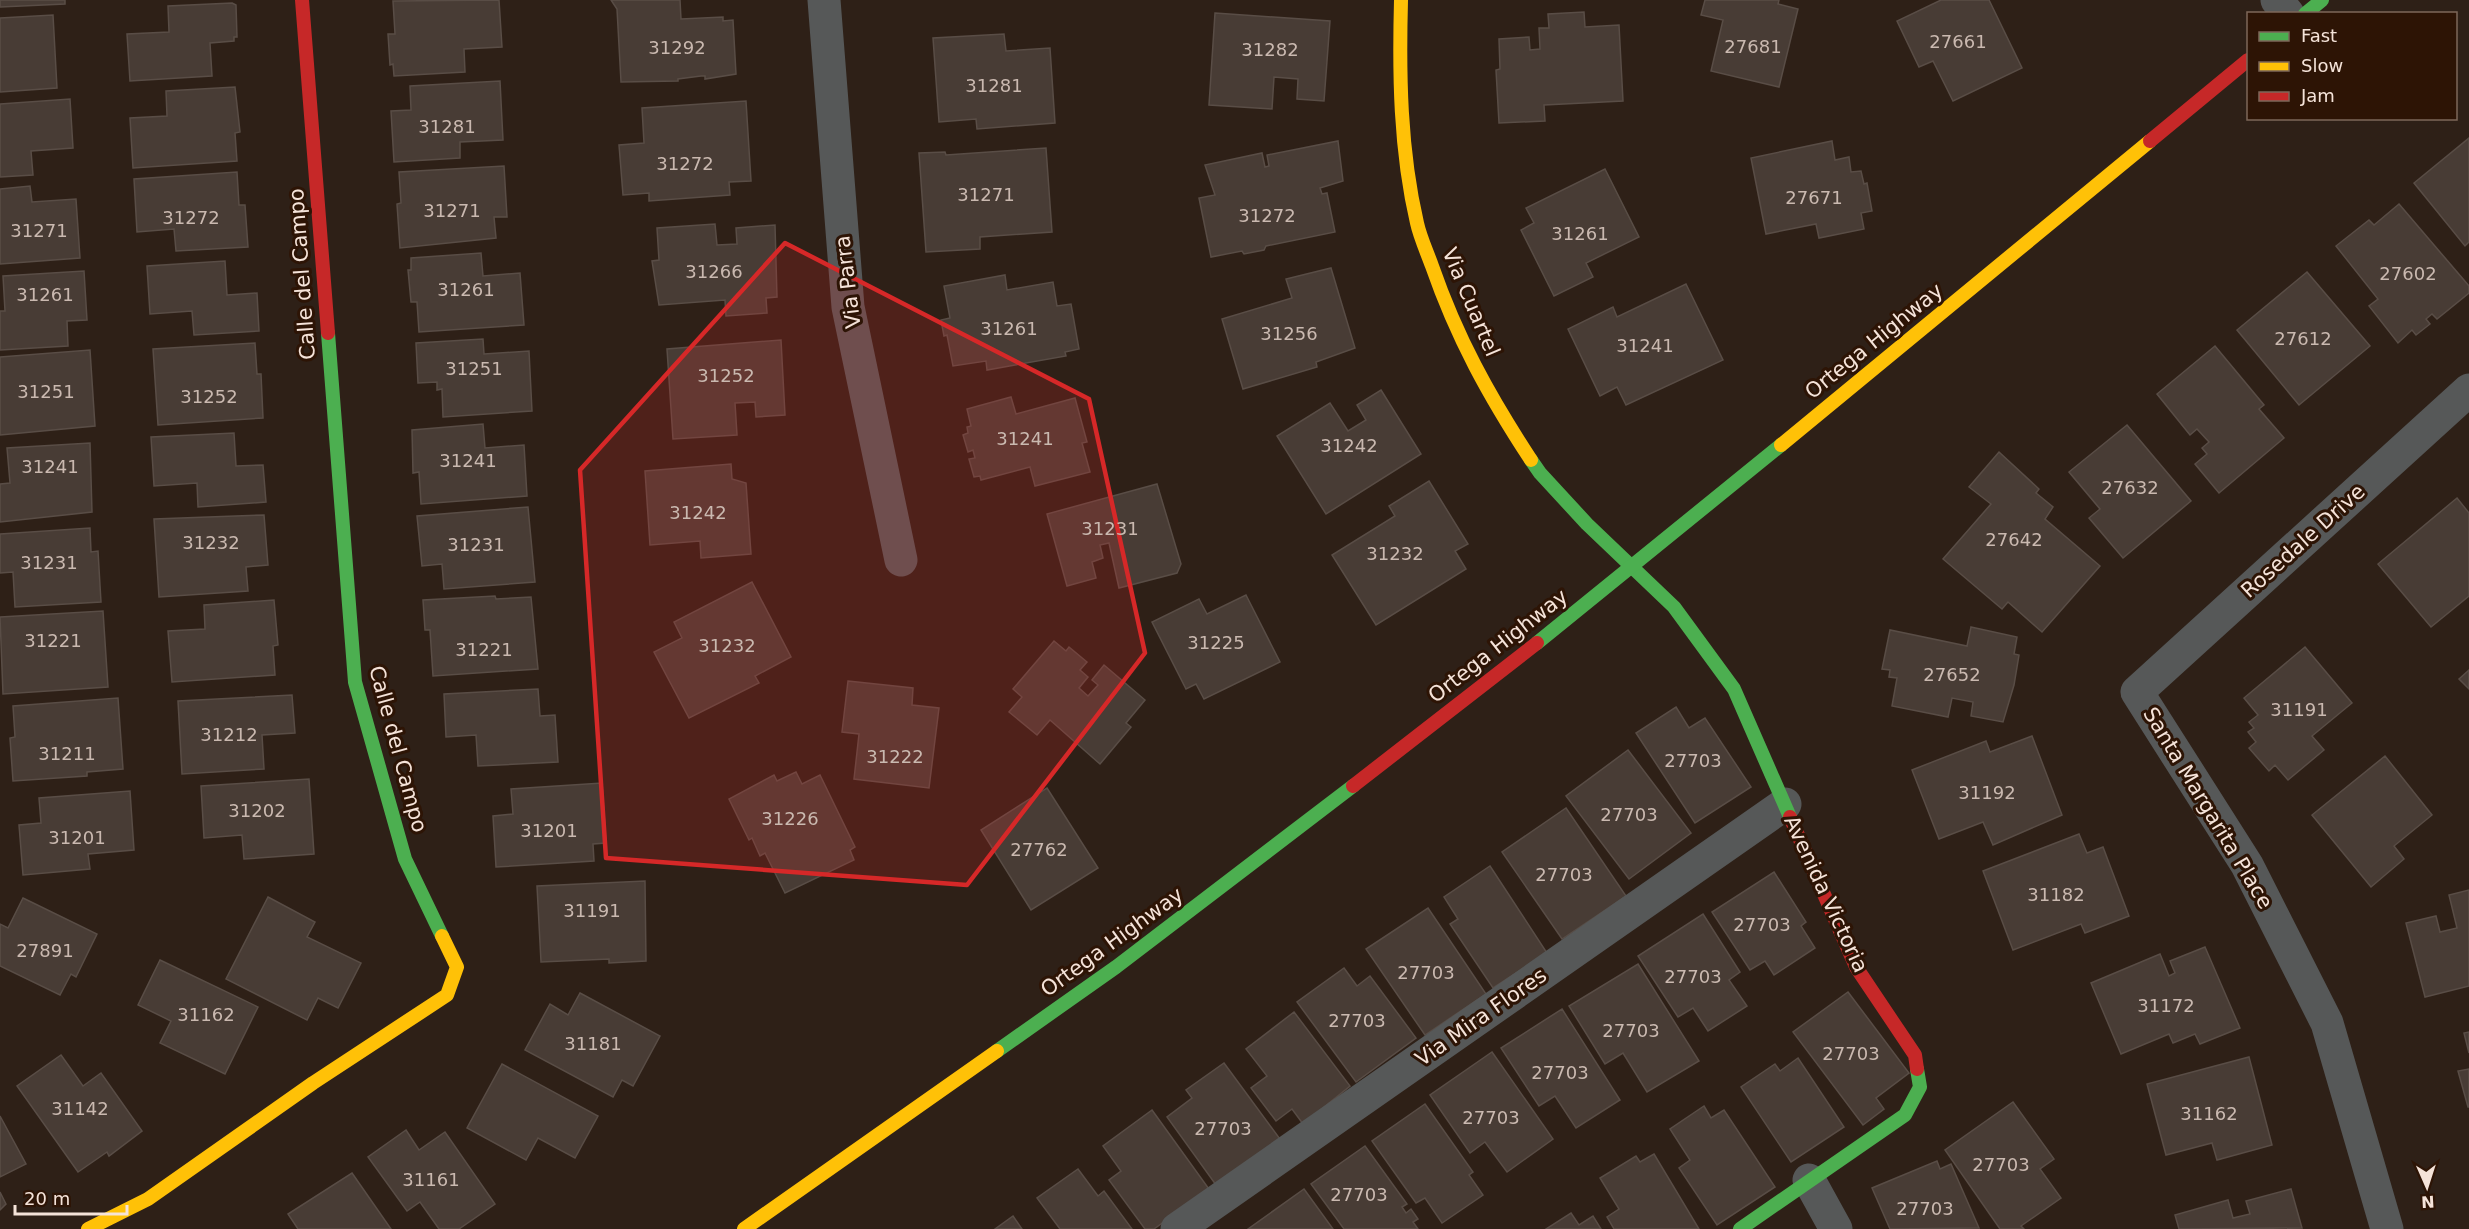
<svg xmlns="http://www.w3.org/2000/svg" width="2469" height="1229" font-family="'DejaVu Sans',sans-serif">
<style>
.building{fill:#483c35;stroke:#594d46;stroke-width:1.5}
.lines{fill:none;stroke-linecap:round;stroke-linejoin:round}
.street{stroke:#565858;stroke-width:33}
.fast{stroke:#4caf50;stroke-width:14}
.slow{stroke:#ffc107;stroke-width:14}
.jam{stroke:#c62828;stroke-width:14}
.marked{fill:#d62828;fill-opacity:0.2;stroke:#d62828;stroke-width:4.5;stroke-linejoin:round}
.labels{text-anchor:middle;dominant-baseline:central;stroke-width:6;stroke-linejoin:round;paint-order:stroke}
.number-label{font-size:18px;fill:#cab9b0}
.street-label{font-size:21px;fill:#f5e3d9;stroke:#2d1405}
</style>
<rect width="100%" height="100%" fill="#2e2017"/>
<g class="building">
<polygon points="0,0 65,0 65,4 0,7"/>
<polygon points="499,0 502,47 464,49 465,72 394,76 393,64 390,65 388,34 395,34 393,1"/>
<polygon points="611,0 680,0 681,19 723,17 723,21 733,20 736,74 705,79 705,76 701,76 678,79 678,81 621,82 617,9"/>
<polygon points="1705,0 1779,0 1778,4 1798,9 1779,87 1711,71 1723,20 1701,15"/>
<polygon points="1941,0 1989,0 2022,68 1953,101 1933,61 1919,67 1897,21"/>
<polygon points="232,3 236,5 237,37 234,37 234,41 210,43 212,76 130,81 127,34 169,32 168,6"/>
<polygon points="1584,12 1585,27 1619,25 1623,101 1544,105 1545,121 1499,123 1496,70 1500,69 1499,39 1529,37 1530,50 1540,49 1539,28 1549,28 1548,14"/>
<polygon points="1215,13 1330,21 1324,101 1297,99 1298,79 1274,77 1272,109 1209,105"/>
<polygon points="53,15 57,88 0,92 0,18"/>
<polygon points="1004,34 1006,51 1050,48 1055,123 977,129 976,119 939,122 933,38"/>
<polygon points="500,81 503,140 460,142 460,158 394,162 391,111 411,110 410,86"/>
<polygon points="235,87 240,132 235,133 237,161 133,168 130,118 167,116 166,91"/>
<polygon points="70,99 73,148 31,151 33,175 0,177 0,104"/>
<polygon points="746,101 751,181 729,182 730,195 649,201 649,193 623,195 619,145 644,143 642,108"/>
<polygon points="2469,138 2469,242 2465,246 2414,183"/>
<polygon points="1338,141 1343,181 1320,188 1322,194 1327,193 1335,232 1266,246 1264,250 1244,254 1242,251 1211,257 1199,198 1215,195 1205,165 1262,153 1265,167 1269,166 1267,155"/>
<polygon points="1832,141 1835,160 1849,157 1851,172 1861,171 1864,184 1867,183 1872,211 1861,213 1864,229 1819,238 1816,224 1766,234 1751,158"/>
<polygon points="1046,148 1052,232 980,237 980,249 926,252 919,153 945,152 946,155"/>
<polygon points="504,166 507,217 494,217 496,238 400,248 397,204 401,203 399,172"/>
<polygon points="1605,169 1639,237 1586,263 1593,277 1554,296 1521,230 1534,223 1526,208"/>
<polygon points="237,172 239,205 245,205 248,247 176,251 174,229 137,232 134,179"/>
<polygon points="30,186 32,202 76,199 80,258 0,264 0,189"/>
<polygon points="2399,204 2469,286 2469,293 2437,319 2432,314 2426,319 2430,324 2416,335 2412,330 2398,343 2369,306 2378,299 2336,246 2369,220 2374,225"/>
<polygon points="715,224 717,245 737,244 736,228 775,225 777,297 766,298 767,313 726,316 725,300 659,305 652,261 659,260 657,228"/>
<polygon points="481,253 483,276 520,273 524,325 419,332 417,302 411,302 408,270 411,270 411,258"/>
<polygon points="225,261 227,295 257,293 259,331 194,335 192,311 150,314 147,266"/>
<polygon points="1331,268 1355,348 1316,362 1317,367 1243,389 1222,319 1292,298 1286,279"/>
<polygon points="84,271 87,320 67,321 68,346 0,350 0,311 5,311 3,276"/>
<polygon points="2307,272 2370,346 2299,405 2237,330"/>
<polygon points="1005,275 1007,290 1053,282 1057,306 1071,304 1079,349 1065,352 1066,356 987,370 986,361 953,366 947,335 944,336 941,320 950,318 944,286"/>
<polygon points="1686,284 1723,360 1626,405 1617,387 1600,396 1568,329 1613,307 1617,317"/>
<polygon points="483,339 484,354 529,351 532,411 443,417 442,389 437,390 437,382 418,383 416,343"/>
<polygon points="781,340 785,415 756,417 755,402 735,403 737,435 673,439 667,349"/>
<polygon points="255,343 257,374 261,374 263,418 158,425 153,349"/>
<polygon points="2215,346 2264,405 2259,409 2284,438 2219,493 2195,464 2207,454 2202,448 2209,442 2197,429 2190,435 2157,394"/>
<polygon points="90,350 95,426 0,435 0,357"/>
<polygon points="1381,390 1421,454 1326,514 1277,436 1330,403 1348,431 1366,420 1357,405"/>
<polygon points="1011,397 1016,414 1075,398 1087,442 1082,443 1090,472 1035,486 1030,467 981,480 980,476 974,477 969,459 975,458 973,450 968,452 963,435 968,433 967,427 971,426 967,409"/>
<polygon points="483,424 485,448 524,445 527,496 421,504 419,472 413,473 412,430"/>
<polygon points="2127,425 2191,501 2123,558 2089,518 2100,509 2069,472"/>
<polygon points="234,433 236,466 263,465 266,502 198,507 197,483 154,486 151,437"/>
<polygon points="90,443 92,512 0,522 0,484 10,483 7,448"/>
<polygon points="1999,452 2039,489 2036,493 2053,507 2045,519 2100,566 2042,632 2008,602 2002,609 1943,559 1991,504 1969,487"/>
<polygon points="731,464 732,479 746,483 751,554 701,558 700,541 650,545 645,471"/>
<polygon points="1429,481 1468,544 1455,551 1466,569 1376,625 1332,555 1395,516 1389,506"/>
<polygon points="1157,484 1181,564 1177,573 1119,588 1109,543 1100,545 1103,558 1092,562 1096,578 1067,586 1047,514"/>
<polygon points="2457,498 2469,513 2469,596 2431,627 2378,564"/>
<polygon points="528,507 535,582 444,589 442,564 422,566 417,516"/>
<polygon points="264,515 268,565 246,567 248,591 159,597 154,519"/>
<polygon points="90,528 91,552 98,551 101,602 15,607 13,572 0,573 0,534"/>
<polygon points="752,582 791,657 755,676 759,683 689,718 654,652 682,638 674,622"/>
<polygon points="1246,595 1280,662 1204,699 1196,684 1186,689 1152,622 1199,599 1207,614"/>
<polygon points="495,596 496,599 531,597 538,669 433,676 430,630 425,630 423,600"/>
<polygon points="274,600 278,645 273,646 275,675 172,682 168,631 205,629 204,605"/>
<polygon points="103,611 108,687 3,694 0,617"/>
<polygon points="1971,627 2017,637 2014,654 2019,655 2014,685 2003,722 1971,716 1973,702 1952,698 1948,717 1892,706 1897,678 1889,677 1890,670 1882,669 1890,630 1967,646"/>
<polygon points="1054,641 1066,651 1069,647 1087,662 1080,670 1088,677 1079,688 1088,696 1098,685 1092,680 1104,665 1145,700 1126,723 1131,727 1100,764 1050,720 1037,735 1009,712 1022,697 1013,689"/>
<polygon points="2305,647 2352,703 2312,736 2324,750 2288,780 2275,765 2269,771 2249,748 2256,742 2248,732 2254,728 2249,722 2258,715 2244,698"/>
<polygon points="2469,670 2469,689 2459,679"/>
<polygon points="848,681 913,688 912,705 939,708 929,788 854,779 859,734 842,732"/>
<polygon points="538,689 540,716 555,715 558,762 478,766 476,735 446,737 444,694"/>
<polygon points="292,695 295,733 262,735 264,769 182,774 178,701"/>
<polygon points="118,698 123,769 87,772 87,776 13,781 10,738 15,737 13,706"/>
<polygon points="1676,707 1689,728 1705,718 1751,787 1695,823 1636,733"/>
<polygon points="2032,736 2062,815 1993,845 1983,822 1939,839 1912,770 1986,741 1990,752"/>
<polygon points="1628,750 1691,833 1629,879 1566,796"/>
<polygon points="2385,756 2432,815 2394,846 2404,859 2371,887 2312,815"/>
<polygon points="796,772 802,784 820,775 855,847 850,850 854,860 785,893 765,853 760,856 752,838 749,840 729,799 774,775 777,781"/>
<polygon points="309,779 314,854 244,859 242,835 204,838 201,786"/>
<polygon points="602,783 606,843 593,844 594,861 496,867 493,816 513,814 511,789"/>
<polygon points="1047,788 1098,868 1031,910 981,830"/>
<polygon points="130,791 134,850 88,854 90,869 23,875 19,825 41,823 39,798"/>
<polygon points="1566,808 1626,896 1562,939 1502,852"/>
<polygon points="2079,834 2087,853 2103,847 2129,916 2085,933 2081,924 2013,950 1983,871"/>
<polygon points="1490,866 1547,953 1493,988 1450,924 1458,919 1444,897"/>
<polygon points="1774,872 1806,922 1801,926 1815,948 1774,975 1765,961 1750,970 1712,912"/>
<polygon points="645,881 646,961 609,963 609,959 541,962 537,886"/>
<polygon points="2469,890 2469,986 2425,997 2406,923 2436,916 2440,932 2457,928 2449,895"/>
<polygon points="268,897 315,922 307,937 361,963 338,1008 318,998 307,1020 226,979"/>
<polygon points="23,898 97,934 76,977 71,974 60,995 0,966 0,924 8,928"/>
<polygon points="1428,908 1486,994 1425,1035 1366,949"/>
<polygon points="1703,914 1740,972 1729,980 1747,1006 1708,1031 1693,1008 1678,1017 1638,956"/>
<polygon points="2205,947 2240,1028 2200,1044 2195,1034 2173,1043 2169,1034 2121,1054 2091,983 2160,954 2169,976 2175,973 2170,961"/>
<polygon points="160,960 258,1007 225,1074 160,1043 171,1021 138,1005"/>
<polygon points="1638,964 1699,1061 1647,1092 1623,1053 1605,1064 1569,1006"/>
<polygon points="1344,968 1357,986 1370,976 1416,1038 1356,1082 1297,1002"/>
<polygon points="1848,992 1909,1073 1876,1098 1884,1109 1863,1125 1793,1032"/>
<polygon points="580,993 660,1036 633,1086 622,1080 613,1097 525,1050 550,1004 568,1015"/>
<polygon points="1562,1009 1620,1100 1576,1128 1555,1096 1539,1106 1501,1048"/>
<polygon points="1294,1012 1350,1086 1303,1124 1292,1109 1276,1121 1251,1088 1267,1076 1246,1049"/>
<polygon points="2469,1032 2469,1053 2464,1033"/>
<polygon points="1492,1052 1553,1139 1507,1172 1485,1142 1470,1153 1430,1095"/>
<polygon points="61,1055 83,1086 101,1073 142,1131 109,1156 107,1152 78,1172 17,1086"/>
<polygon points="2249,1057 2272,1145 2217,1160 2212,1143 2166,1155 2147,1084"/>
<polygon points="1798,1058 1844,1127 1791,1162 1741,1087 1775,1064 1780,1071"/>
<polygon points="1224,1063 1280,1139 1216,1185 1167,1117 1192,1098 1186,1090"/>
<polygon points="502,1064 598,1116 575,1158 538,1138 526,1160 467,1128"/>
<polygon points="2469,1069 2469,1107 2468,1107 2458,1071"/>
<polygon points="2013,1102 2054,1159 2040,1169 2061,1198 2021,1226 2024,1229 2000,1229 1945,1150"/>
<polygon points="1425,1104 1473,1172 1469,1175 1483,1195 1442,1223 1425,1198 1416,1203 1372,1141"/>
<polygon points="1704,1106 1711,1118 1724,1110 1775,1187 1717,1225 1679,1168 1690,1160 1670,1129"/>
<polygon points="1152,1110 1209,1189 1154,1229 1145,1229 1109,1180 1121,1171 1103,1146"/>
<polygon points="0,1116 26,1164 0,1177"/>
<polygon points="406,1130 419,1150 445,1132 495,1204 459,1229 439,1229 420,1202 407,1211 368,1157"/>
<polygon points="1365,1146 1407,1204 1402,1207 1406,1213 1411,1209 1418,1219 1413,1222 1418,1229 1344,1229 1311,1184"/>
<polygon points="1654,1154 1699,1229 1614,1229 1607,1217 1619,1209 1600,1178 1636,1156 1640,1162"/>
<polygon points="1937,1161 1940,1169 1951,1164 1979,1228 1890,1229 1872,1188"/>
<polygon points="1078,1169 1098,1196 1104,1191 1132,1229 1060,1229 1037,1198"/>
<polygon points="352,1173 391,1229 298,1229 288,1214"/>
<polygon points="1304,1189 1333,1229 1248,1229"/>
<polygon points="2291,1189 2302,1228 2179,1229 2175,1215 2228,1200 2233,1218 2250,1214 2246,1201"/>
<polygon points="0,1192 6,1204 0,1210"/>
<polygon points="1571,1213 1579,1225 1593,1216 1601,1229 1546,1229"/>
<polygon points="1013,1216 1022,1229 995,1229"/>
</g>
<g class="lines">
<g class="street">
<polyline points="824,0 848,307 901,560"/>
<polyline points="2277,0 2288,14"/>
<polyline points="1809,1180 1836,1229"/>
<polyline points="1177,1229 1785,804"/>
<polyline points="2387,1229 2327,1023 2247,865 2137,692 2469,390"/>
</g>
<g class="fast">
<polyline points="2305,14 2322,0"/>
<polyline points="328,333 355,682 405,859 442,936"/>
<polyline points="1531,460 1540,473 1587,524 1674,607 1734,689 1790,817"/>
<polyline points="1537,643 1781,445"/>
<polyline points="997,1051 1116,967 1353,786"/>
<polyline points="1740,1229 1905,1115 1920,1087 1917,1069"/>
</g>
<g class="slow">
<path d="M1401,0c-2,74 -1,150 16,223 3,14 10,29 15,43 25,72 57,130 99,194"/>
<polyline points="1781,445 2150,141"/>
<polyline points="88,1229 148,1199 313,1083 447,995 457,967 442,936"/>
<polyline points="744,1229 997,1051"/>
</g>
<g class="jam">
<polyline points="302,0 328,333"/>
<polyline points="2150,141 2248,60"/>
<polyline points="1353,786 1537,643"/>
<polyline points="1790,817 1856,967 1915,1055 1917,1069"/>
</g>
</g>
<path class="marked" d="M785,243l304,156 56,254 -178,232 -361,-27 -26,-388z"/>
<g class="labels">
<g class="number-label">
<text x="1958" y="41">27661</text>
<text x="1753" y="46">27681</text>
<text x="677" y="47">31292</text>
<text x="1270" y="49">31282</text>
<text x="994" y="85">31281</text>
<text x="447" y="126">31281</text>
<text x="685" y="163">31272</text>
<text x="986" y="194">31271</text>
<text x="1814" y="197">27671</text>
<text x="452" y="210">31271</text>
<text x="1267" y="215">31272</text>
<text x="191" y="217">31272</text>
<text x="39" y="230">31271</text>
<text x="1580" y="233">31261</text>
<text x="714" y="271">31266</text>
<text x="2408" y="273">27602</text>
<text x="466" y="289">31261</text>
<text x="45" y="294">31261</text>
<text x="1009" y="328">31261</text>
<text x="1289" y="333">31256</text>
<text x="2303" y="338">27612</text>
<text x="1645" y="345">31241</text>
<text x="474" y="368">31251</text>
<text x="726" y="375">31252</text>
<text x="46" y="391">31251</text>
<text x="209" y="396">31252</text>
<text x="1025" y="438">31241</text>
<text x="1349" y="445">31242</text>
<text x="468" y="460">31241</text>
<text x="50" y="466">31241</text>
<text x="2130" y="487">27632</text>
<text x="698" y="512">31242</text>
<text x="1110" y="528">31231</text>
<text x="2014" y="539">27642</text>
<text x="211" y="542">31232</text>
<text x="476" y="544">31231</text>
<text x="1395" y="553">31232</text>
<text x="49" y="562">31231</text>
<text x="53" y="640">31221</text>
<text x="1216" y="642">31225</text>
<text x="727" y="645">31232</text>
<text x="484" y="649">31221</text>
<text x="1952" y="674">27652</text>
<text x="2299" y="709">31191</text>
<text x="229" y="734">31212</text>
<text x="67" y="753">31211</text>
<text x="895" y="756">31222</text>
<text x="1693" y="760">27703</text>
<text x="1987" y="792">31192</text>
<text x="257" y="810">31202</text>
<text x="1629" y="814">27703</text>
<text x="790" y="818">31226</text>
<text x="549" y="830">31201</text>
<text x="77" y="837">31201</text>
<text x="1039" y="849">27762</text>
<text x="1564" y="874">27703</text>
<text x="2056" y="894">31182</text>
<text x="592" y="910">31191</text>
<text x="1762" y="924">27703</text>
<text x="45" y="950">27891</text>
<text x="1426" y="972">27703</text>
<text x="1693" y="976">27703</text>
<text x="2166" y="1005">31172</text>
<text x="206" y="1014">31162</text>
<text x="1357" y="1020">27703</text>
<text x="1631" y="1030">27703</text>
<text x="593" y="1043">31181</text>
<text x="1851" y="1053">27703</text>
<text x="1560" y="1072">27703</text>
<text x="80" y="1108">31142</text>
<text x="2209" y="1113">31162</text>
<text x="1491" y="1117">27703</text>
<text x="1223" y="1128">27703</text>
<text x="2001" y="1164">27703</text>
<text x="431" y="1179">31161</text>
<text x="1359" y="1194">27703</text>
<text x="1925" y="1208">27703</text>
</g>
<g class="street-label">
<text transform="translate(302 274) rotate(-94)">Calle del Campo</text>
<text transform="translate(848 282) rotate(-97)">Via Parra</text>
<text transform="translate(1471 302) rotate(67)">Via Cuartel</text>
<text transform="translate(1874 341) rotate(-39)">Ortega Highway</text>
<text transform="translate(2303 541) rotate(-42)">Rosedale Drive</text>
<text transform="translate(1498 646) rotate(-38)">Ortega Highway</text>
<text transform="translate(398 749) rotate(75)">Calle del Campo</text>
<text transform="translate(2208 808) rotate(59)">Santa Margarita Place</text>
<text transform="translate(1826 894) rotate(65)">Avenida Victoria</text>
<text transform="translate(1112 942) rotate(-36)">Ortega Highway</text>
<text transform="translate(1481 1017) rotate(-35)">Via Mira Flores</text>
</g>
</g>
<rect x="2247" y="12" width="210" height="108" fill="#2d1405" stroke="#7d675a" stroke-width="1.5"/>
<rect x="2259" y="32" width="30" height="9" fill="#4caf50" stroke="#7d675a" stroke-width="1.5"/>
<text x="2301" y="42" font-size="18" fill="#f5e3d9">Fast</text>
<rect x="2259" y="62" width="30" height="9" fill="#ffc107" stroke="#7d675a" stroke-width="1.5"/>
<text x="2301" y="72" font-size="18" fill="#f5e3d9">Slow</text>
<rect x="2259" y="92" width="30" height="9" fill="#c62828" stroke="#7d675a" stroke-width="1.5"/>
<text x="2301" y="102" font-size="18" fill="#f5e3d9">Jam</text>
<g transform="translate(2427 1187) rotate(177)" stroke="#2d1405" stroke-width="4.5" paint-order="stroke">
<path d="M0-4.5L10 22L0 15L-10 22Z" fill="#f5e3d9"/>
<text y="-9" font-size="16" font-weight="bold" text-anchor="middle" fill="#f5e3d9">N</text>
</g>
<path d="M15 1205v9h112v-9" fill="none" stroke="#f5e3d9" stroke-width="3"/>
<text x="24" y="1205" font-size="18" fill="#f5e3d9" stroke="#2d1405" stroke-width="4.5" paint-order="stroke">20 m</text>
</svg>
